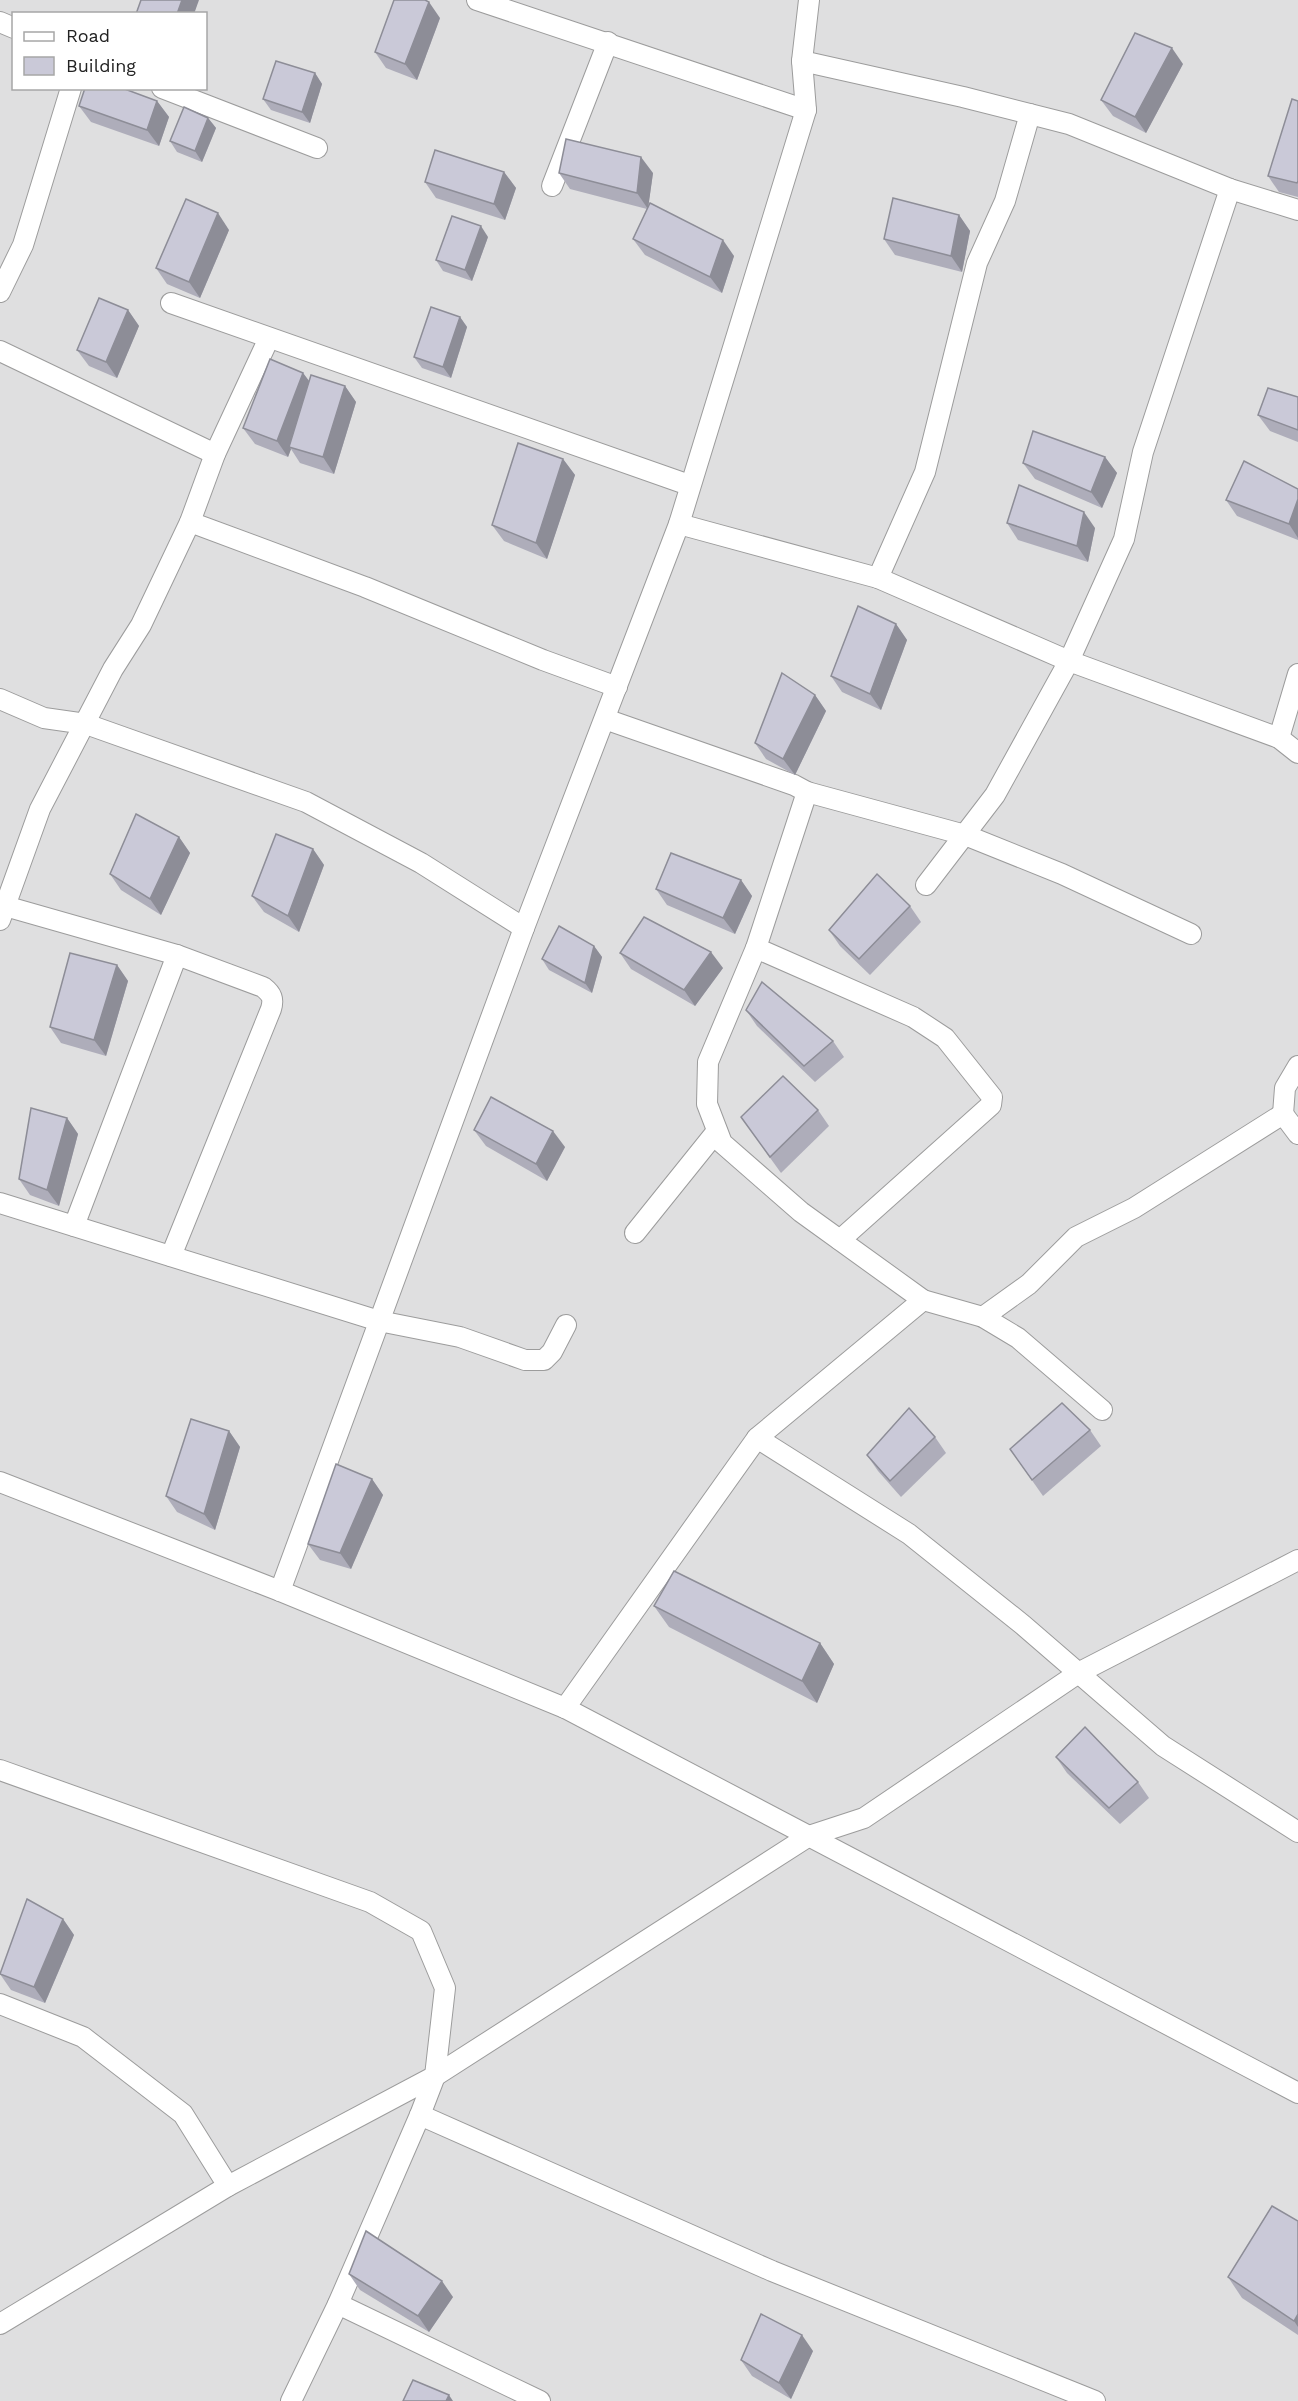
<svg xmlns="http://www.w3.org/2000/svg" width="1298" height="2401" font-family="'Work Sans',sans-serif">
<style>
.residential{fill:#dfdfe0;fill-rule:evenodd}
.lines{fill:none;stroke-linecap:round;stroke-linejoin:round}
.minor-casing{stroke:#9c9c9c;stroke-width:22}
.minor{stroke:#fff;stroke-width:20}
.wall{fill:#aeadba}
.shaded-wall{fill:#8d8d97}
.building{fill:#cac9d8;stroke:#8d8d97;stroke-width:1.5}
</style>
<rect width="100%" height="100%" fill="#ebe9f1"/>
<path class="residential" d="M0,0h1298v2401h-1298zM14,14h192v74h-192z"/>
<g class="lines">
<g class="minor-casing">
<g id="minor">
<polyline points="477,0 806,110"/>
<polyline points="0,22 14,28"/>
<polyline points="802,61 963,97 1069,124 1230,189 1298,210"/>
<polyline points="162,88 317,148"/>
<polyline points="552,186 608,42"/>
<polyline points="0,292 23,245 71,88"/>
<polyline points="171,303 689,485"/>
<polyline points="0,351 215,454"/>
<polyline points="190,522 365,587 543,660 617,687"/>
<polyline points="679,524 878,578 1069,661 1279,738 1298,753"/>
<polyline points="878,578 925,472 977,263 1005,201 1030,114"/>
<polyline points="0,699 44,718 86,724 306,802 421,863 524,928"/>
<polyline points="605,719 794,785 807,792 965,835 1062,874 1191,934"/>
<polyline points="1279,738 1298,674"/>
<polyline points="807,792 756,948 913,1017 945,1038 992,1097 991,1105 840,1240"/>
<polyline points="926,885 995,795 1069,661 1124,539 1143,452 1230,189"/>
<path d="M5,906l172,49 86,32c9,7 11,12 8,22l-100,247"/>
<polyline points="0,920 40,809 113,669 141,625 190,522 215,454 269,338"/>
<polyline points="756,948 708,1062 707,1104 722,1143 801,1212 923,1300 983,1317 1018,1338 1102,1410"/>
<polyline points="1283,1114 1285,1088 1298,1066"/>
<polyline points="0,1203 379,1321 460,1337 525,1360 544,1360 552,1352 566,1325"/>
<polyline points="74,1226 177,955"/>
<polyline points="635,1233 717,1131"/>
<polyline points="983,1317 1029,1284 1076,1237 1134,1208 1283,1114 1298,1134"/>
<polyline points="757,1438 923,1300"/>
<polyline points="0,1482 280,1591 565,1708 1298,2093"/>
<polyline points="280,1591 524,928 679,524 806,110 802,61 809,0"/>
<polyline points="565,1708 757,1438 909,1534 1023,1625 1163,1746 1298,1832"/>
<polyline points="0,1770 370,1902 421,1931 445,1988 435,2076 420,2115 338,2304 291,2401"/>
<polyline points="0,2004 83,2037 183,2114 228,2186"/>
<polyline points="420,2115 772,2271 1095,2401"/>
<polyline points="338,2304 540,2401"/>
<polyline points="0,2324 228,2186 435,2076 809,1836 864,1818 1080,1672 1298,1560"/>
</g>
</g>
<use href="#minor" class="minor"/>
</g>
<g class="wall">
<polygon points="440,18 417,80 386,68 375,52"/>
<polygon points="1183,64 1146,133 1113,116 1101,100"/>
<polygon points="315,73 322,84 310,123 271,110 263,99"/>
<polygon points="157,101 169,117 159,146 91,122 79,106"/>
<polygon points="1298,101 1298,197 1279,192 1268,176"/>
<polygon points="208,118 216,128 202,162 177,152 170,141"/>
<polygon points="504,172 516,188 505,220 436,198 425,182"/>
<polygon points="559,173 653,173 648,207 734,256 722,293 645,255 633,239 647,209 570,189"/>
<polygon points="959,215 970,231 962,272 895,255 884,239"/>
<polygon points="229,230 200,298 167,284 156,268"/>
<polygon points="488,237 472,281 443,271 436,260"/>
<polygon points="128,310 139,326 117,378 89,366 77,350"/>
<polygon points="460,317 467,327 451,378 422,368 414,357"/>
<polygon points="303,373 309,381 345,386 356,402 334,474 300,463 291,449 288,457 255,444 243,428"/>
<polygon points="1298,397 1298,442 1270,431 1258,415"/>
<polygon points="1105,457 1117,473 1102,508 1035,479 1023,463"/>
<polygon points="563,459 575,475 547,559 504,541 492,525"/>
<polygon points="1298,489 1298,540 1237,516 1226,500"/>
<polygon points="1007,523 1095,528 1088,562 1018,540"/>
<polygon points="896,624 907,640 881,710 842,692 831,676"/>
<polygon points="815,695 826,711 795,775 766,759 755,743"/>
<polygon points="179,837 190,853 161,915 121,890 110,874"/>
<polygon points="313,849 324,865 299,932 264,912 252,896"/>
<polygon points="741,880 752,896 735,934 667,905 656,889"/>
<polygon points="910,906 921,922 870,975 840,946 829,930"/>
<polygon points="594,946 602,957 592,993 549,970 542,959"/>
<polygon points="620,953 723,968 695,1006 631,969"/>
<polygon points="117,965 128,981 106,1056 61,1043 50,1027"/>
<polygon points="746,1010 833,1041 844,1057 815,1082 757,1026"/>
<polygon points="818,1110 829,1126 781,1173 741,1117"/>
<polygon points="67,1118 78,1134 59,1206 30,1195 19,1179"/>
<polygon points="474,1130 565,1147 547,1181 486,1146"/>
<polygon points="1090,1430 1101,1446 1043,1496 1010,1449"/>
<polygon points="229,1431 240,1447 215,1530 177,1512 166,1496"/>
<polygon points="935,1437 946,1453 901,1497 878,1471 867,1455"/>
<polygon points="372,1479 383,1495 351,1569 320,1560 308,1544"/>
<polygon points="654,1606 820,1643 834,1664 817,1703 669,1627"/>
<polygon points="1056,1757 1138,1782 1149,1798 1120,1824 1067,1773"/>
<polygon points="63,1919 74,1935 45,2003 11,1990 0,1974"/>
<polygon points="1298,2221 1298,2335 1242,2298 1228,2277"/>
<polygon points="349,2274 453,2297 429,2332 360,2290"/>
<polygon points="813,2351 791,2399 752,2376 741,2360"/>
</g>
<g class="shaded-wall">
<polygon points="182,0 199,0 194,14 177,14"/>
<polygon points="429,2 440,18 417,80 405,64"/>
<polygon points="1172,48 1183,64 1146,133 1135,117"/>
<polygon points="315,73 322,84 310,123 302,112"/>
<polygon points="157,101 169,117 159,146 147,130"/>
<polygon points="208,118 216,128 202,162 195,151"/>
<polygon points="641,157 653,173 648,209 637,193"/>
<polygon points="504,172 516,188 505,220 494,204"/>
<polygon points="218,213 229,230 200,298 189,282"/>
<polygon points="959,215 970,231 962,272 951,256"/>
<polygon points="481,226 488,237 472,281 465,270"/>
<polygon points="723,240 734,256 722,293 710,277"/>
<polygon points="128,310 139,326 117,378 106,362"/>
<polygon points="460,317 467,327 451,378 443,367"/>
<polygon points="303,373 315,389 289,447 291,449 288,457 277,441"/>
<polygon points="345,386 356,402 334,474 323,457"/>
<polygon points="1105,457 1117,473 1102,508 1091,492"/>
<polygon points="563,459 575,475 547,559 536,543"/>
<polygon points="1298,499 1298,538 1289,524"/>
<polygon points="1084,512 1095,528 1088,562 1077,546"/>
<polygon points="896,624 907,640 881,710 870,694"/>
<polygon points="815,695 826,711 795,775 783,759"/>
<polygon points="179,837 190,853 161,915 150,899"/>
<polygon points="313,849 324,865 299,932 288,916"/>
<polygon points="741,880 752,896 735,934 723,918"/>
<polygon points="594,946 602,957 592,993 585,983"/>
<polygon points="711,952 723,968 695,1006 684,990"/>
<polygon points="117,965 128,981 106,1056 94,1040"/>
<polygon points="67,1118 78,1134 59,1206 47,1190"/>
<polygon points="553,1131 565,1147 547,1181 536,1164"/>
<polygon points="229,1431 240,1447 215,1530 204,1514"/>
<polygon points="372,1479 383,1495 351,1569 340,1553"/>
<polygon points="820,1643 834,1664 817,1703 802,1681"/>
<polygon points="63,1919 74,1935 45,2003 34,1987"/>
<polygon points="442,2281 453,2297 429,2332 418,2316"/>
<polygon points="1298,2314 1298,2327 1294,2321"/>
<polygon points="802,2335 813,2351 791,2399 779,2383"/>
<polygon points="449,2395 453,2401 446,2401"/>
</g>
<g class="building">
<polygon points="141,0 182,0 177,14 136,14"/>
<polygon points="394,0 425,0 429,2 405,64 375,52"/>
<polygon points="1135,33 1172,48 1135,117 1101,100"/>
<polygon points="276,61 315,73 302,112 263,99"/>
<polygon points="85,88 122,88 157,101 147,130 79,106"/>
<polygon points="1292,99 1298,101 1298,181 1297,183 1268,176"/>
<polygon points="184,107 208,118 195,151 170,141"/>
<polygon points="566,139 641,157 637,193 559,173"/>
<polygon points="435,150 504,172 494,204 425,182"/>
<polygon points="893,198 959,215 951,256 884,239"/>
<polygon points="186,199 218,213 189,282 156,268"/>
<polygon points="650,203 723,240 710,277 633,239"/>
<polygon points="452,216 481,226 465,270 436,260"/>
<polygon points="99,298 128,310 106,362 77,350"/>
<polygon points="431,307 460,317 443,367 414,357"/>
<polygon points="270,359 303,373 277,441 243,428"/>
<polygon points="311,375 345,386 323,457 289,447"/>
<polygon points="1268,388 1298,397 1298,430 1258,415"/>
<polygon points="1033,431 1105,457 1091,492 1023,463"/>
<polygon points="518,443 563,459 536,543 492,525"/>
<polygon points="1244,461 1298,489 1298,499 1289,524 1226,500"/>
<polygon points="1019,485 1084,512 1077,546 1007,523"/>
<polygon points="858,606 896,624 870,694 831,676"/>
<polygon points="782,673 815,695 783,759 755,743"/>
<polygon points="136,814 179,837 150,899 110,874"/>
<polygon points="276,834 313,849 288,916 252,896"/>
<polygon points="671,853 741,880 723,918 656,889"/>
<polygon points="877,874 910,906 859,959 829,930"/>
<polygon points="644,917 711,952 684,990 620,953"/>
<polygon points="559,926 594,946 585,983 542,959"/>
<polygon points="70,953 117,965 94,1040 50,1027"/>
<polygon points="762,982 833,1041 804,1066 746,1010"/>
<polygon points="783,1076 818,1110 770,1157 741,1117"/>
<polygon points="491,1097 553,1131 536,1164 474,1130"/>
<polygon points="31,1108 67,1118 47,1190 19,1179"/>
<polygon points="1062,1403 1090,1430 1032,1480 1010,1449"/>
<polygon points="909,1408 935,1437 890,1481 867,1455"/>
<polygon points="191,1419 229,1431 204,1514 166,1496"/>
<polygon points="336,1464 372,1479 340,1553 308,1544"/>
<polygon points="674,1571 820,1643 802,1681 654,1606"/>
<polygon points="1085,1727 1138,1782 1109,1808 1056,1757"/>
<polygon points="27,1899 63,1919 34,1987 0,1974"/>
<polygon points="1272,2206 1298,2221 1298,2314 1294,2321 1228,2277"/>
<polygon points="366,2231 442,2281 418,2316 349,2274"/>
<polygon points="761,2314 802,2335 779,2383 741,2360"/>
<polygon points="413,2380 449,2395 446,2401 403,2401"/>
</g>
<rect x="12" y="12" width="195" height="78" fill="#ffffff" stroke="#a7a7a7" stroke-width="1.5"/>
<rect x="24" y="32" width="30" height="9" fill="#ffffff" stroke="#a7a7a7" stroke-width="1.5"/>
<text x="66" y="42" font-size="18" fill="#222222">Road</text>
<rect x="24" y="57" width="30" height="18" fill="#cac9d8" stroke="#a7a7a7" stroke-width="1.5"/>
<text x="66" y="72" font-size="18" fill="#222222">Building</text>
</svg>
